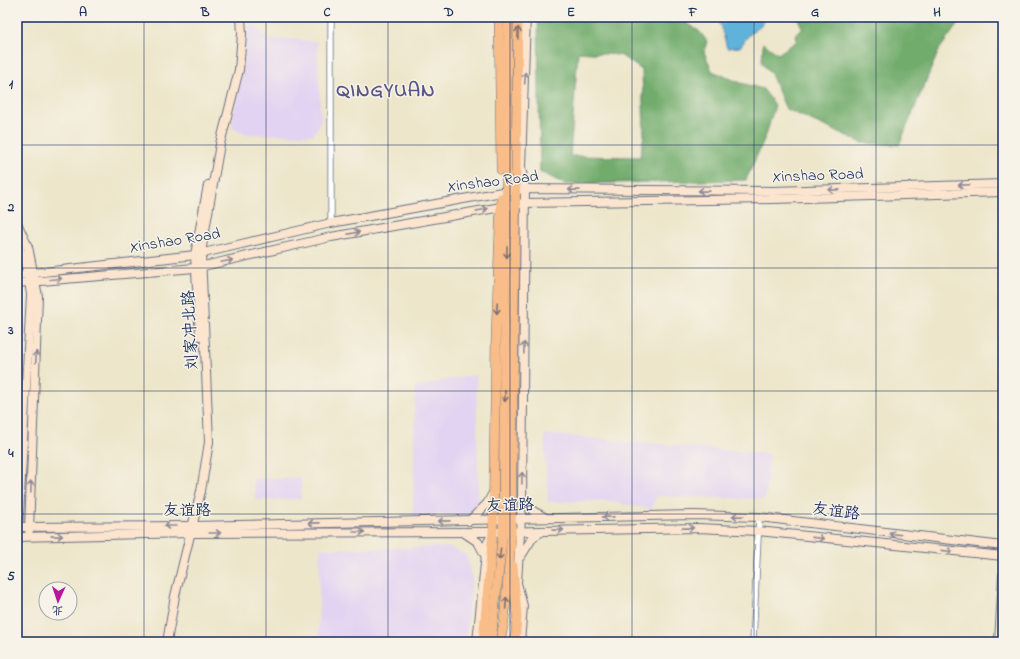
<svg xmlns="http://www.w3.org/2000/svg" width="1020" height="659" font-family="'Indie Flower','LXGW WenKai TC',sans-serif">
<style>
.built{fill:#e3d3f2}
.forest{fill:#71ac6c;stroke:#466e65;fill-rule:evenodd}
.water{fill:#5fb3da;stroke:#3d719c}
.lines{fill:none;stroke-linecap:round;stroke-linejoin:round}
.street-casing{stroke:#646f84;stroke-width:7}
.secondary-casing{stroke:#646f84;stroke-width:10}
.primary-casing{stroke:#646f84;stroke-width:10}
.street{stroke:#fff;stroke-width:5.5}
.secondary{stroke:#fce5cf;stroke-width:8}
.primary{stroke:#f8bd88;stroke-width:9}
.oneway{stroke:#7e6f71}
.oneway2{stroke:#8c8a96}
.grid{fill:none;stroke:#1b2f5e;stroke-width:1;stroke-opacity:0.55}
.labels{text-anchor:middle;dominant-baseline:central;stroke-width:3;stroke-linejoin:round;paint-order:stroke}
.street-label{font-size:16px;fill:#1b2f5e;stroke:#f7f3e8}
.district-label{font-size:20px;font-weight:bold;letter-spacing:1px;fill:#585588;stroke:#f7f3e8}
.neatline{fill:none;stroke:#1b2f5e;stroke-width:1.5}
.grid-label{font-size:13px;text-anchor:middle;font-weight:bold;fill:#1b2f5e}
</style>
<rect width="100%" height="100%" fill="#f7f3e8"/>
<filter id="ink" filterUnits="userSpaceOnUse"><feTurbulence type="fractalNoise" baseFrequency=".025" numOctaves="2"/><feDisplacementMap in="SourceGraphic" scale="8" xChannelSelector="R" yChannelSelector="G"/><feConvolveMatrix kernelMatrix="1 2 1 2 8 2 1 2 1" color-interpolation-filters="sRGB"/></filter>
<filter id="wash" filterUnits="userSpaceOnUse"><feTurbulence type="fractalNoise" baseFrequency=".012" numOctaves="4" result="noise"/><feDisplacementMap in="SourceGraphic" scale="16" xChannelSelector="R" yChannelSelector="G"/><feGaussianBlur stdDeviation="0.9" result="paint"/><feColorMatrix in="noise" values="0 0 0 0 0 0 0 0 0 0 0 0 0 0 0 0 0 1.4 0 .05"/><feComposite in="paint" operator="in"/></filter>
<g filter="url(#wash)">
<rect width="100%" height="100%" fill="#ede6ca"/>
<g class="built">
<polygon points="254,24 268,40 295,39 317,42 321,122 313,135 245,134 232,128 233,116 241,81 247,28"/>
<polygon points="476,375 479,514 413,515 415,388 450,379"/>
<polygon points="544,434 769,454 766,499 657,496 651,509 607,501 548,502"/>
<polygon points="301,478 301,499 255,500 254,479"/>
<polygon points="449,547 466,555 472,577 465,642 318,642 320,549"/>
</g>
<g class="forest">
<path d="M538,17h149l-1,6 13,8 8,10 -3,11 8,19 29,12 22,6 12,16 -9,30 -20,45 -181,4 -25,-12zM578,52l42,3 22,15 2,65 -4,22 -70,-1z"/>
<polygon points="797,17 963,17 939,50 899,145 863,143 786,109 771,74 762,63 763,43 778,54 797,41 796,34 803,29"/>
</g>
<polygon class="water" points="714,17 766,17 763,23 748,36 740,47 727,48 721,26"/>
</g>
<g filter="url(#ink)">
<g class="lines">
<g class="street-casing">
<g id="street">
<polyline points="331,17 331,223"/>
<polyline points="753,642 759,517"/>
</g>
</g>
<g class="secondary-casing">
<g id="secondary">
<polyline points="17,223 28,247 38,296 29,530"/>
<polyline points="17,239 28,274 31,295 18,532"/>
<polyline points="17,275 195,255 331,223 502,192 525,189 773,191 1003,184"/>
<polyline points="17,283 195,268 331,237 524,203 773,199 1003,192"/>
<polyline points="200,336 195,255 208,185"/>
<polyline points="522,498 533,511 546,518"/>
<polyline points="469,521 487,504 494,491"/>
<polyline points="17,527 193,526 693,515 759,517 1003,546"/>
<polyline points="463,532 478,542 485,555"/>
<polyline points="17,537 191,533 493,532 699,528 758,531 1003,556"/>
<polyline points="521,556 533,537 543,531"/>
<polyline points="167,642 175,596 201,491 209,442 201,253 220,144 239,70 242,34 241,17"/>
<polyline points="477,642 487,544 493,533"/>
<polyline points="520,642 523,606 517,583 522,501 525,189 521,167 526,17"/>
<polyline points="999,642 1003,575"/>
</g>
</g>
<g class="primary-casing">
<g id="primary">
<polyline points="499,17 501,170"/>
<polyline points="513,566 517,617 515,642"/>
<polyline points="483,642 493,532 496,335 501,198"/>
<polyline points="491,642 503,531 508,17"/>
<polyline points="500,642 504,622 511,541 518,17"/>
</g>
</g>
<use href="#street" class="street"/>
<use href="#secondary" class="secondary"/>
<use href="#primary" class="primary"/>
</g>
<defs><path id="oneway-shaft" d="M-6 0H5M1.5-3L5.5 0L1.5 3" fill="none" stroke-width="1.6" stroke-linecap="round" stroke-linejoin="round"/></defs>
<g class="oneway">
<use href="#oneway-shaft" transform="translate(518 33) rotate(-89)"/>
<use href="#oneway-shaft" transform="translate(507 252) rotate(91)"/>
<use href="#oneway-shaft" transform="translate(497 308) rotate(92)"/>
<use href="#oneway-shaft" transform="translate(505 396) rotate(91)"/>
<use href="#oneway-shaft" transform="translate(500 554) rotate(96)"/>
<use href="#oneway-shaft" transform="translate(506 603) rotate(-86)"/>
</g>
<g class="oneway2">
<use href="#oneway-shaft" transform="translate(525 78) rotate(-87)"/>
<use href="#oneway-shaft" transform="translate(964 185) rotate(178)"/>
<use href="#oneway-shaft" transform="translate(574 190) rotate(-179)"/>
<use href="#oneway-shaft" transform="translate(834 190) rotate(178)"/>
<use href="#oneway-shaft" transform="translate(704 191) rotate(-179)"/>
<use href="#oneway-shaft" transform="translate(482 210) rotate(-10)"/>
<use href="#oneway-shaft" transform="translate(354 233) rotate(-11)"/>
<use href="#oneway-shaft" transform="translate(227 261) rotate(-12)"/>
<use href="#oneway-shaft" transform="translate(56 279) rotate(-5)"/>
<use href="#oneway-shaft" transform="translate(524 348) rotate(-89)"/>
<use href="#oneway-shaft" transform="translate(36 357) rotate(-88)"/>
<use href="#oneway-shaft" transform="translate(522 478) rotate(-89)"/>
<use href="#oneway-shaft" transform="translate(31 487) rotate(-88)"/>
<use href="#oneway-shaft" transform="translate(738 516) rotate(-178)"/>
<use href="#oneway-shaft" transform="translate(608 517) rotate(179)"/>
<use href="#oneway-shaft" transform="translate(444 521) rotate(179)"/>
<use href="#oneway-shaft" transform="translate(314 523) rotate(179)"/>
<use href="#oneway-shaft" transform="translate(170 526) rotate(180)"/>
<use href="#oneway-shaft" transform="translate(688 528) rotate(-1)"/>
<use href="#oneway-shaft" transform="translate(558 530) rotate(-1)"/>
<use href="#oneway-shaft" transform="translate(359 532)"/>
<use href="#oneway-shaft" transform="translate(215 533)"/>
<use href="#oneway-shaft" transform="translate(895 534) rotate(-173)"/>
<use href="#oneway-shaft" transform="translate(57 536) rotate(-1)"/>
<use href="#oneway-shaft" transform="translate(818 538) rotate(6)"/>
<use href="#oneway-shaft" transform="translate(947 551) rotate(6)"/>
</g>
</g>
<path class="grid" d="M144,17v625M266,17v625M388,17v625M510,17v625M632,17v625M754,17v625M876,17v625M17,145h986M17,268h986M17,391h986M17,514h986"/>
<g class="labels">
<g class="street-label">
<text transform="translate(818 176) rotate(-2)">Xinshao Road</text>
<text transform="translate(493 182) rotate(-7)">Xinshao Road</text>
<text transform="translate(175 241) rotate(-9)">Xinshao Road</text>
<text transform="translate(191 330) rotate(-93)">刘家冲北路</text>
<text transform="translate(510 506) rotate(-2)">友谊路</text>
<text x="187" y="511">友谊路</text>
<text transform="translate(836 512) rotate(7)">友谊路</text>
</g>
<g class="district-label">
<text x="386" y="91">QINGYUAN</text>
</g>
</g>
<rect width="1020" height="659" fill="none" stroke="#f7f3e8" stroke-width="44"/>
<g transform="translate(58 601) rotate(183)"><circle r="19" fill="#f7f3e8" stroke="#9fa5b1"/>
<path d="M0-3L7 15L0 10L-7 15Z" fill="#b5179e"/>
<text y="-6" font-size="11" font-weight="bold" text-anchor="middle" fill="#1b2f5e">北</text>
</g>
<rect x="22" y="22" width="976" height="615" class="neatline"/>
<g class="grid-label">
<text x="83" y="16">A</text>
<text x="205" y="16">B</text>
<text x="327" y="16">C</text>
<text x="449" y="16">D</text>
<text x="571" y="16">E</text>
<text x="693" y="16">F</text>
<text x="815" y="16">G</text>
<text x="937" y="16">H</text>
<text x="11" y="88">1</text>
<text x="11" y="211">2</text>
<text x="11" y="334">3</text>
<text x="11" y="457">4</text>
<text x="11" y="580">5</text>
</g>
</svg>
